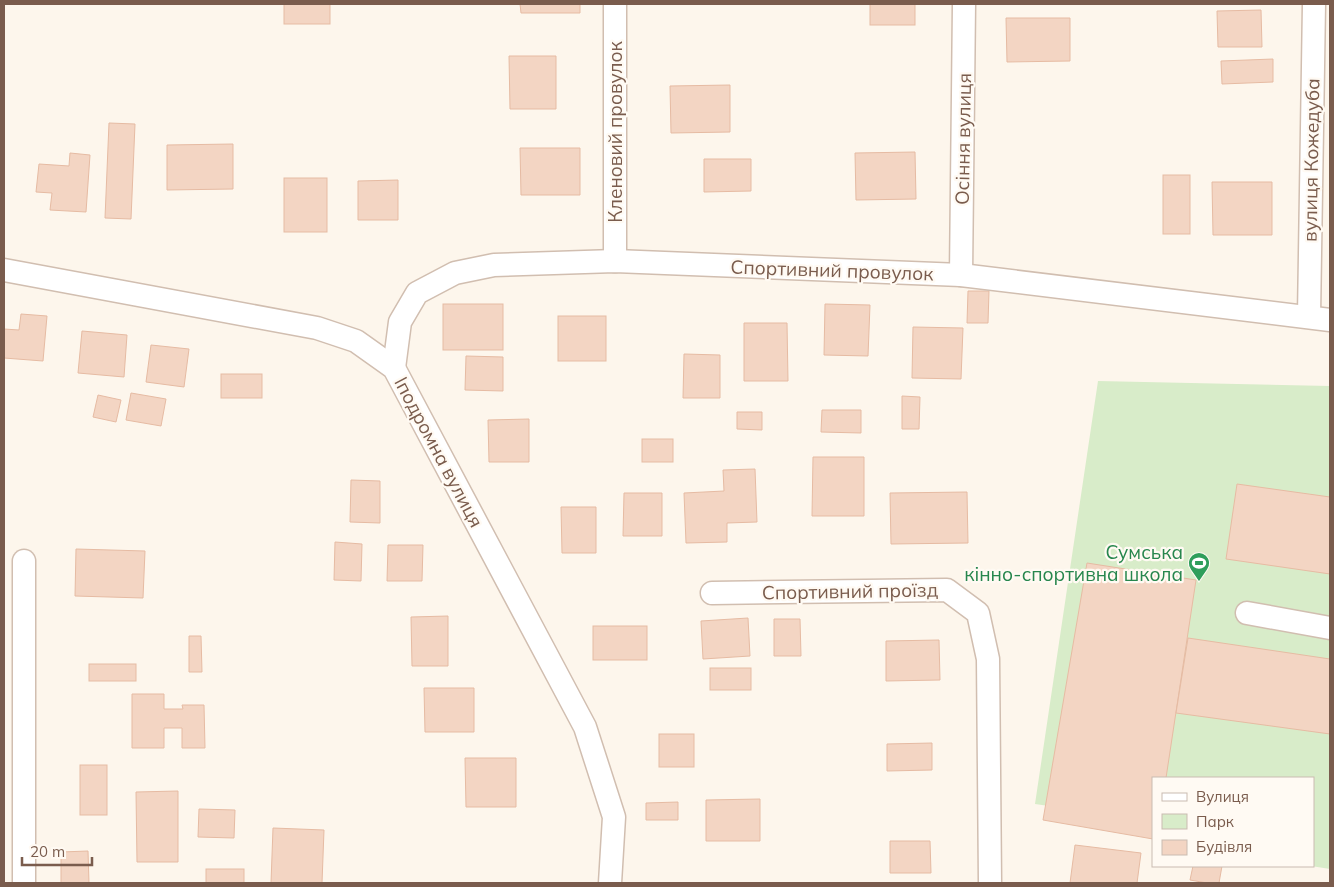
<svg xmlns="http://www.w3.org/2000/svg" width="1334" height="887" font-family="Mulish,sans-serif">
<style>
.green{fill:#d8ecc9}
.building{fill:#f3d5c3;stroke:#e6bba3}
.lines{fill:none;stroke-linecap:round;stroke-linejoin:round}
.minor-casing{stroke:#d1beb0;stroke-width:25}
.minor{stroke:#fff;stroke-width:22}
.labels{text-anchor:middle;dominant-baseline:central;stroke-width:4.5;stroke-linejoin:round;paint-order:stroke}
.street-label{font-size:19px;fill:#7a5c4d;stroke:#fffaf3}
.leisure-label{font-size:19px;fill:#27864d;stroke:#fffaf3;text-anchor:end}
</style>
<rect width="100%" height="100%" fill="#fdf6ec"/>
<polygon class="green" points="1098,381 1330,386 1330,869 1311,866 1313,866 1313,778 1153,778 1153,821 1035,804"/>
<g class="building">
<rect x="284" y="4" width="46" height="20"/>
<polygon points="520,4 580,4 580,13 521,13"/>
<rect x="870" y="4" width="45" height="21"/>
<polygon points="1261,10 1262,47 1218,47 1217,11"/>
<polygon points="1006,18 1070,18 1070,61 1007,62"/>
<polygon points="509,56 556,56 556,109 510,109"/>
<polygon points="1273,59 1273,82 1222,84 1221,61"/>
<polygon points="730,85 730,132 671,133 670,86"/>
<polygon points="109,123 135,124 131,219 105,218"/>
<polygon points="233,144 233,189 167,190 167,145"/>
<polygon points="520,148 580,148 580,195 521,195"/>
<polygon points="915,152 916,199 856,200 855,153"/>
<polygon points="70,153 90,155 86,212 50,210 52,193 36,192 39,164 69,166"/>
<polygon points="704,159 751,159 751,191 704,192"/>
<rect x="1163" y="175" width="27" height="59"/>
<rect x="284" y="178" width="43" height="54"/>
<polygon points="398,180 398,220 358,220 358,181"/>
<polygon points="1212,182 1272,182 1272,235 1213,235"/>
<polygon points="968,291 989,291 988,323 967,323"/>
<rect x="443" y="304" width="60" height="46"/>
<polygon points="825,304 870,305 868,356 824,355"/>
<polygon points="21,314 47,316 43,361 4,358 4,329 19,330"/>
<rect x="558" y="316" width="48" height="45"/>
<polygon points="744,323 787,323 788,381 744,381"/>
<polygon points="913,327 963,328 961,379 912,378"/>
<polygon points="82,331 127,335 124,377 78,373"/>
<polygon points="151,345 189,349 184,387 146,382"/>
<polygon points="684,354 720,355 720,398 683,398"/>
<polygon points="466,356 503,357 503,391 465,390"/>
<rect x="221" y="374" width="41" height="24"/>
<polygon points="131,393 166,399 161,426 126,420"/>
<polygon points="98,395 121,400 116,422 93,417"/>
<polygon points="902,396 920,397 919,429 902,429"/>
<polygon points="822,410 861,410 861,433 821,432"/>
<polygon points="737,412 762,412 762,430 737,429"/>
<polygon points="529,419 529,462 489,462 488,420"/>
<rect x="642" y="439" width="31" height="23"/>
<polygon points="813,457 864,457 864,516 812,516"/>
<polygon points="755,469 757,522 727,523 727,542 686,543 684,493 724,491 723,470"/>
<polygon points="351,480 380,481 380,523 350,522"/>
<polygon points="1237,484 1330,497 1330,574 1226,559"/>
<polygon points="967,492 968,543 891,544 890,493"/>
<polygon points="624,493 662,493 662,536 623,536"/>
<polygon points="561,507 596,507 596,553 562,553"/>
<polygon points="335,542 362,544 361,581 334,580"/>
<polygon points="388,545 423,545 422,581 387,581"/>
<polygon points="76,549 145,551 143,598 75,596"/>
<polygon points="1087,563 1196,580 1166,778 1153,778 1153,839 1043,820"/>
<polygon points="448,616 448,666 412,666 411,617"/>
<polygon points="748,618 750,656 703,659 701,621"/>
<polygon points="774,619 800,619 801,656 774,656"/>
<rect x="593" y="626" width="54" height="34"/>
<polygon points="189,636 201,636 202,672 189,672"/>
<polygon points="1188,638 1330,659 1330,734 1176,713"/>
<polygon points="939,640 940,680 886,681 886,641"/>
<rect x="89" y="664" width="47" height="17"/>
<rect x="710" y="668" width="41" height="22"/>
<polygon points="424,688 474,688 474,732 425,732"/>
<polygon points="132,694 164,694 164,709 183,709 182,705 204,705 205,748 182,748 182,728 164,728 164,748 132,748"/>
<rect x="659" y="734" width="35" height="33"/>
<polygon points="932,743 932,770 887,771 887,744"/>
<polygon points="465,758 516,758 516,807 466,807"/>
<rect x="80" y="765" width="27" height="50"/>
<polygon points="178,791 178,862 137,862 136,792"/>
<polygon points="760,799 760,841 706,841 706,800"/>
<polygon points="678,802 678,820 646,820 646,803"/>
<polygon points="199,809 235,810 234,838 198,837"/>
<polygon points="273,828 324,830 322,883 271,883"/>
<polygon points="890,841 930,841 931,873 890,873"/>
<polygon points="1075,845 1141,853 1137,883 1070,883"/>
<polygon points="88,851 89,883 61,883 61,852"/>
<polygon points="1193,866 1222,866 1219,883 1207,883 1190,880"/>
<rect x="206" y="869" width="38" height="14"/>
</g>
<g class="lines">
<g class="minor-casing">
<g id="minor">
<polyline points="615,4 615,261"/>
<polyline points="4,270 317,328 356,341 394,368 585,727 614,817 610,883"/>
<polyline points="961,275 964,4"/>
<polyline points="1309,316 1314,4"/>
<polyline points="394,368 400,322 417,293 455,273 494,265 615,261 961,275 1330,320"/>
<polyline points="24,561 24,883"/>
<polyline points="712,593 947,590 978,613 988,659 990,883"/>
<polyline points="1247,613 1330,628"/>
</g>
</g>
<use href="#minor" class="minor"/>
</g>
<defs>
<g id="stadium-pin" transform="scale(1.125)"><path d="M0 17L-7.5 6A9.5 9.5 0 1 1 7.5 6Z" fill="#2e9e5b" stroke="#fffaf3"/><path d="M0-5a6.5 5 0 1 0 0 10a6.5 5 0 1 0 0-10ZM-3.5-1.8h7v3.6h-7Z" fill="#fff"/></g>
</defs>
<g fill-rule="evenodd">
<use href="#stadium-pin" x="1199" y="563"/>
</g>
<g class="labels">
<g class="street-label">
<text transform="translate(615 132) rotate(-90)">Кленовий провулок</text>
<text transform="translate(963 139) rotate(-89)">Осіння вулиця</text>
<text transform="translate(1311 160) rotate(-89)">вулиця Кожедуба</text>
<text transform="translate(832 270) rotate(2)">Спортивний провулок</text>
<text transform="translate(439 452) rotate(62)">Іподромна вулиця</text>
<text transform="translate(850 591) rotate(-1)">Спортивний проїзд</text>
</g>
<g class="leisure-label">
<text x="1183" y="552">Сумська<tspan x="1183" dy="22">кінно-спортивна школа</tspan></text>
</g>
</g>
<rect width="1334" height="887" fill="none" stroke="#7a5c4d" stroke-width="10"/>
<rect x="1152" y="777" width="162" height="90" fill="#fffaf3" stroke="#cabbb1"/>
<rect x="1162" y="793" width="25" height="8" fill="#ffffff" stroke="#cabbb1"/>
<text x="1196" y="802" font-size="15" fill="#7a5c4d">Вулиця</text>
<rect x="1162" y="814" width="25" height="15" fill="#d8ecc9" stroke="#cabbb1"/>
<text x="1196" y="827" font-size="15" fill="#7a5c4d">Парк</text>
<rect x="1162" y="840" width="25" height="15" fill="#f3d5c3" stroke="#cabbb1"/>
<text x="1196" y="852" font-size="15" fill="#7a5c4d">Будівля</text>
<path d="M22 857v8h70v-8" fill="none" stroke="#7a5c4d" stroke-width="2.5"/>
<text x="30" y="857" font-size="15" fill="#7a5c4d" stroke="#fffaf3" stroke-width="4" paint-order="stroke">20 m</text>
</svg>
